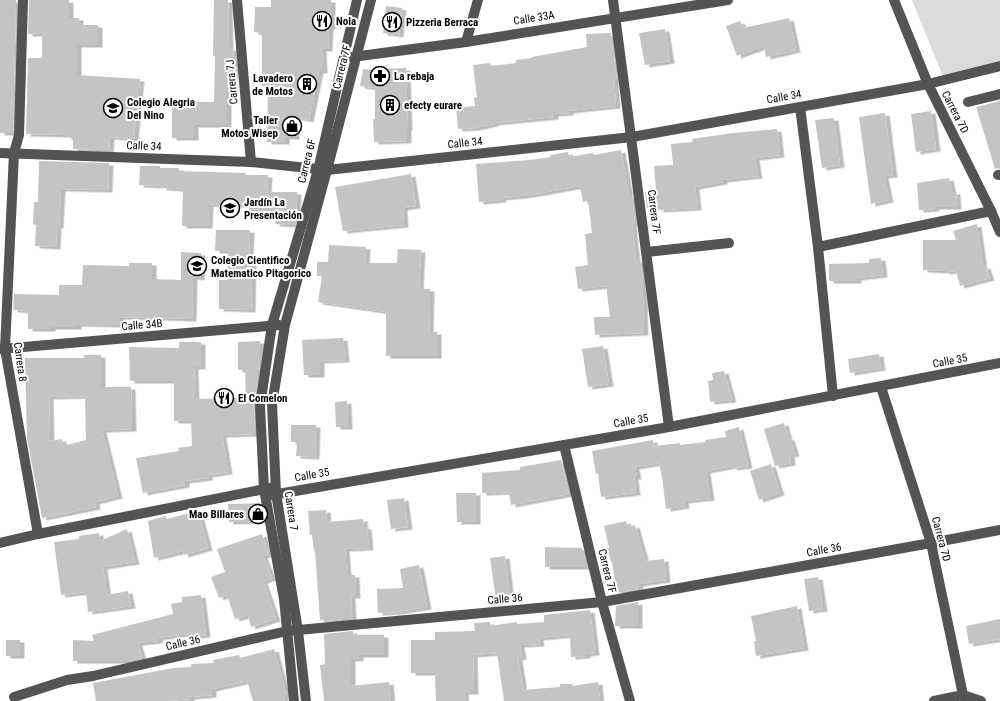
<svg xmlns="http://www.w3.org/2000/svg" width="1000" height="701" font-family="'Roboto Condensed',sans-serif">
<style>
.green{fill:#dbdbdb}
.building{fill:#c4c4c4;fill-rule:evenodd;filter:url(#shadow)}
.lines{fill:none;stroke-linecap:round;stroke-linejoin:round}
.minor{stroke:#545454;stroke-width:10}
.labels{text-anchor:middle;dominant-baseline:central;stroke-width:4;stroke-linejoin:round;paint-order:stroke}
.street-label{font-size:11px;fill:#000;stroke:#fff}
.poi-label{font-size:11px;font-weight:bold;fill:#000;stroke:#fff;text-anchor:start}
</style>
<defs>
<filter id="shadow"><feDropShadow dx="4.5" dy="2.5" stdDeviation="0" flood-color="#0004"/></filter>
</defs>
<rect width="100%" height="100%" fill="#fff"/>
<polygon class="green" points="912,0 1000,0 1000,71 946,84"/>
<g class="building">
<polygon points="0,0 16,0 13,133 0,133"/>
<polygon points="29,0 69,0 69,18 79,18 79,25 98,25 98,45 77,45 77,75 140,79 134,139 110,137 109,150 73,149 73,137 67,137 67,135 26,134 28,58 42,58 42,34 28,34"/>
<polygon points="214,0 228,0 229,48 233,48 234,67 233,85 227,85 227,125 194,125 194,138 172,138 172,102 214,102 215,56 213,56"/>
<polygon points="271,0 331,0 331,27 329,27 328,49 322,49 323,71 319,71 309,120 295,117 295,137 285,137 285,142 267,142 268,86 262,86 262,33 254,32 255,7 271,7"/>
<polygon points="386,6 402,8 399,35 383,33"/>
<polygon points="789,18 796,50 766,57 764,46 737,56 726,26 740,21 743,28"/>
<polygon points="665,29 670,61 645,65 639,33"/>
<polygon points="611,33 613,56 614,56 617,81 614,81 616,106 587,109 569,111 569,113 554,114 554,117 494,123 494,124 475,128 458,129 456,108 475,106 474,98 477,97 473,65 490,63 491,66 516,63 516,60 532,58 532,57 587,47 586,34"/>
<polygon points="406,68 408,128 407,128 407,141 374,142 373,119 375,119 375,88 360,86 363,69 379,71 379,69"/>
<polygon points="1000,101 1000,168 995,169 976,107"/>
<polygon points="931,111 936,149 916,152 911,114"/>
<polygon points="885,113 893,175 884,176 889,200 871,204 859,117"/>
<polygon points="834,118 840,165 822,168 815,120"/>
<polygon points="777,129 780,155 755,158 758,176 723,180 723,182 695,187 697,208 659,210 659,205 647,208 645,192 656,190 654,166 673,165 671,144 693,142 692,139 733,133"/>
<polygon points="621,150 629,195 632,195 635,224 632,224 636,260 640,259 643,282 641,282 644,309 643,309 644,333 595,335 594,317 610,317 606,286 578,289 575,267 588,265 585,234 592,233 588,201 583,202 580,186 530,195 501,198 502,200 479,202 476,164 530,160 551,157 550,155 568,152 569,157 593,153 594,155"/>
<polygon points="39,161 109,163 108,190 61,189 59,226 57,226 56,247 35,246 36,225 33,224 34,202 38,202"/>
<polygon points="140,166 160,166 160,168 179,168 179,171 246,173 245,175 268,175 267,192 297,192 296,220 295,225 275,224 276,217 249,216 249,205 209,204 208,226 182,226 183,189 162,188 162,186 139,185"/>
<polygon points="411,174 416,206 403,208 404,225 343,231 335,187"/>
<polygon points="949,178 952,192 956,192 957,207 934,207 935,209 919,210 917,183"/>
<polygon points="977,224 983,267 986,266 990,278 960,286 956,271 945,272 945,271 923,270 923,240 956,240 953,231"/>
<polygon points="216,230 250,230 249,254 252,254 251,310 219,309 219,280 228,280 228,251 215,251"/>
<polygon points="329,245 366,247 365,263 397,263 398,249 421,250 419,289 430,289 429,332 437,332 437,356 386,356 386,312 318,302 322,276 317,276 317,262 328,262"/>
<polygon points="181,252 201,253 200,278 193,277 192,319 120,317 120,325 77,324 77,327 51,327 51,329 28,329 28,311 13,310 14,294 59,295 59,285 82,285 83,265 129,266 129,263 152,263 152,279 181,280"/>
<polygon points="881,258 883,275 857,278 857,281 829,281 829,264 869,263 869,259"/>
<polygon points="343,338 345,360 320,361 320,375 304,375 302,340"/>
<polygon points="260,341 260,359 259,370 257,370 257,380 254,405 255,434 222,435 228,472 208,475 209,478 185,481 185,485 143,493 136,458 179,451 178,448 192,446 191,421 174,421 174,381 130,381 129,347 179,348 179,342 201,342 201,367 194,367 195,399 246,398 245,370 238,370 238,342"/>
<polygon points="603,346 609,384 588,387 582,349"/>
<polygon points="879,354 881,368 850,373 848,359"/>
<path d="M84,355h17v32h30l1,42 -30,1 16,66 -23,6 1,5 -54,11 -15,-80 -2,-80h59zM85,396l1,44 -23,6 -1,-7 -12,2 -1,-44z"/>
<polygon points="724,371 732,400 710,402 708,381 713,380 712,373"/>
<polygon points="347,401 348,427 336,427 335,402"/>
<polygon points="784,423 788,438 790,438 795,454 790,455 791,463 775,466 764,429"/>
<polygon points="291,425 316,425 315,457 296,456 297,442 291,442"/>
<polygon points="739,427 748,466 733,468 732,466 706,471 710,498 684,501 685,506 666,509 662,477 659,463 635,467 637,477 634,477 636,493 601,497 598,473 596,474 592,451 653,440 654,446 680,443 680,445 706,442 705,440 726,437 725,431"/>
<polygon points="561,460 569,494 511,505 509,492 482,493 482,473 520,470 520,467"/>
<polygon points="771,464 780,493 759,500 750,471"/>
<polygon points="456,493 476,493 476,522 457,522"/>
<polygon points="404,498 408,527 391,529 387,500"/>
<polygon points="260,503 263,521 229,522 228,504"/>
<polygon points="326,510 327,522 363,519 364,527 367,527 369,548 345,549 347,575 355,575 356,596 351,596 352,618 324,621 324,620 320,620 315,551 314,552 312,535 310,535 308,511"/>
<polygon points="198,511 208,548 184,555 183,551 154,558 148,521 166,516 167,519"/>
<polygon points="626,521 628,527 635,525 645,561 664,559 666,580 639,584 638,589 617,593 612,562 611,562 607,548 609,548 604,526"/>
<polygon points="127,529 135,562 103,567 107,595 128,591 131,606 88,612 86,592 61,595 54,542 79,539 79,536 99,533 100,541"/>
<polygon points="262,534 269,554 263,556 272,578 263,581 276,619 251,627 248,615 235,619 227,595 219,598 211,577 225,572 217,549"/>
<polygon points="545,547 582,548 585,559 585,567 545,567"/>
<polygon points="505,556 510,598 496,600 490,558"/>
<polygon points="419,565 427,607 397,612 378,613 377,589 403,588 400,569"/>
<polygon points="818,577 823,609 809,611 804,579"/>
<polygon points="201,595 206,635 187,637 186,634 158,638 158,641 138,643 142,658 127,661 73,661 73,640 94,641 92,635 173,614 171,604 182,602 182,597"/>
<polygon points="638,602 638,626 615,626 616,606"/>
<polygon points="797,606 804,648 756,656 754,641 756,641 751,616"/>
<polygon points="590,610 595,653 586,654 586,656 571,657 570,635 539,638 540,644 520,645 522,657 518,658 523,690 560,687 560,684 573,684 572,686 598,682 600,701 504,701 497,653 473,655 474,692 464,692 465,701 436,701 435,673 411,673 411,640 435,640 435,632 475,631 474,623 490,622 490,626 517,622 517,624 544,622 544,615"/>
<polygon points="1000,619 1000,639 969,644 966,626"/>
<polygon points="353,631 353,635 384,635 384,655 359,655 359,659 351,659 351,686 389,682 391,701 324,701 320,665 325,664 324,634"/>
<rect x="6" y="640" width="14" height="16"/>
<polygon points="274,649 286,694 283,695 285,701 253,701 247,681 212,689 212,695 190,697 190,699 167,701 96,701 93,683 173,668 191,667 191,664 214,663 213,660 239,655 240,658"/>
</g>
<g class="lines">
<g class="minor">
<polyline points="23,0 19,135 14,153 5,349 38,534"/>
<polyline points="237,0 251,162"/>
<polyline points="613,0 669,427"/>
<polyline points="894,0 928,84 991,211 1000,232"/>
<polyline points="466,42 478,0"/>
<polyline points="352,57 466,42 728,0"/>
<polyline points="968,102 1000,94"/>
<polyline points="800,107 818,247 833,396"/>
<polyline points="0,153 251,162 327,170 632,137 928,84 1000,66"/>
<polyline points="998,175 1000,175"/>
<polyline points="818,247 991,211"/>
<polyline points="647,252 729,243"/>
<polyline points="0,349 279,325"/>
<polyline points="881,387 931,543 963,695 966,701"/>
<polyline points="564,445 602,602 630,701"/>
<polyline points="266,496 669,427 1000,363"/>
<polyline points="0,543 38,534 270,488"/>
<polyline points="14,697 67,680 93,676 287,631 602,602 931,543 1000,530"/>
<polyline points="294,701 284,599 264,489 260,406 272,325 318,170 357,0"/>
<polyline points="306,701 298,631 276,493 272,404 285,325 327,170 371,0"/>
<polyline points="934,701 963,695 981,701"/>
</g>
</g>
<defs>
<g id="restaurant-ring" transform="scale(1)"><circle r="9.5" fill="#fff" stroke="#000" stroke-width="1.5"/><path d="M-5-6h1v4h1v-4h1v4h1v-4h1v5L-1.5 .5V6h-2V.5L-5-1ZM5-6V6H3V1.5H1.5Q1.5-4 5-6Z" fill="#000"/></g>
<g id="pharmacy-ring" transform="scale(1)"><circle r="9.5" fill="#fff" stroke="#000" stroke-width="1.5"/><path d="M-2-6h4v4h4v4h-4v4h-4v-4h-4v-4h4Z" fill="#000"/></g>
<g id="building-ring" transform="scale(1)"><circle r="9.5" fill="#fff" stroke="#000" stroke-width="1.5"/><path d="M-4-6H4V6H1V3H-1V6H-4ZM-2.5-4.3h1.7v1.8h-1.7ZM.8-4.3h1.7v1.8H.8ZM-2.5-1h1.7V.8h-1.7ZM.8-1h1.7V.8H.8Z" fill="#000"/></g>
<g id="school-ring" transform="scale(1)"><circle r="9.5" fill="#fff" stroke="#000" stroke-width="1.5"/><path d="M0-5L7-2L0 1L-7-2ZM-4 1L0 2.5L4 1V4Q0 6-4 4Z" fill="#000"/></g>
<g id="shop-ring" transform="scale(1)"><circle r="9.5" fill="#fff" stroke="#000" stroke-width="1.5"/><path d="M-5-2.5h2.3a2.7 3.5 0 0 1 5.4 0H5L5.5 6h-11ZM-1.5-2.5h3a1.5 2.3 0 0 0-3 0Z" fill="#000"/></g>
</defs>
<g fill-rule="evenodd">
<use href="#restaurant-ring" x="322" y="21"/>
<use href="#restaurant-ring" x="392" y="22"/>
<use href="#pharmacy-ring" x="380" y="76"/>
<use href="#building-ring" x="307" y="84"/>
<use href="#building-ring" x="390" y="105"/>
<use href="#school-ring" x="113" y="108"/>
<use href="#shop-ring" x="292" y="126"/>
<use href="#school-ring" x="230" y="208"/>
<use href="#school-ring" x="197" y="266"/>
<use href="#restaurant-ring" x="224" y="398"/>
<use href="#shop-ring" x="258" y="514"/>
</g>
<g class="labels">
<g class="street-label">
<text transform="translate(534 18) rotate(-9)">Calle 33A</text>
<text transform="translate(342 67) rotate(-76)">Carrera 7F</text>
<text transform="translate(232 82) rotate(-95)">Carrera 7J</text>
<text transform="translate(784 97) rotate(-10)">Calle 34</text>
<text transform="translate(955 112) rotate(63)">Carrera 7D</text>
<text transform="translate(465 143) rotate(-6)">Calle 34</text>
<text transform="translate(144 146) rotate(2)">Calle 34</text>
<text transform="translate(307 161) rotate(-76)">Carrera 6F</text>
<text transform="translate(654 212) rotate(83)">Carrera 7F</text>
<text transform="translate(142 325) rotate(-5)">Calle 34B</text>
<text transform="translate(950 361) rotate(-11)">Calle 35</text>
<text transform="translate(20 362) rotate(82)">Carrera 8</text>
<text transform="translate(631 421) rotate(-10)">Calle 35</text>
<text transform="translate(312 475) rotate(-10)">Calle 35</text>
<text transform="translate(291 511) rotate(81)">Carrera 7</text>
<text transform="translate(941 539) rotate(75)">Carrera 7D</text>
<text transform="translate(824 550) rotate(-10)">Calle 36</text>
<text transform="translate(607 571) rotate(76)">Carrera 7F</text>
<text transform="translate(505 599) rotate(-5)">Calle 36</text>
<text transform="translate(183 643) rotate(-13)">Calle 36</text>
</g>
<g class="poi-label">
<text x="336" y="21">Nola</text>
<text x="406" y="22">Pizzeria Berraca</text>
<text x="394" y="76">La rebaja</text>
<text x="293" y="78" text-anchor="end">Lavadero<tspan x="293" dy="13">de Motos</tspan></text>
<text x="127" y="102">Colegio Alegria<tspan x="127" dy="13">Del Nino</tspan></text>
<text x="404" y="105">efecty eurare</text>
<text x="278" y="120" text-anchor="end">Taller<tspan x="278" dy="13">Motos Wisep</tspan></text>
<text x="244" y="202">Jardín La<tspan x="244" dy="13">Presentación</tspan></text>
<text x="211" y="260">Colegio Cientifico<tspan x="211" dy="13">Matematico Pitagorico</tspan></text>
<text x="238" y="398">El Comelon</text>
<text x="244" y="514" text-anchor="end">Mao Billares</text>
</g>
</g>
</svg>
